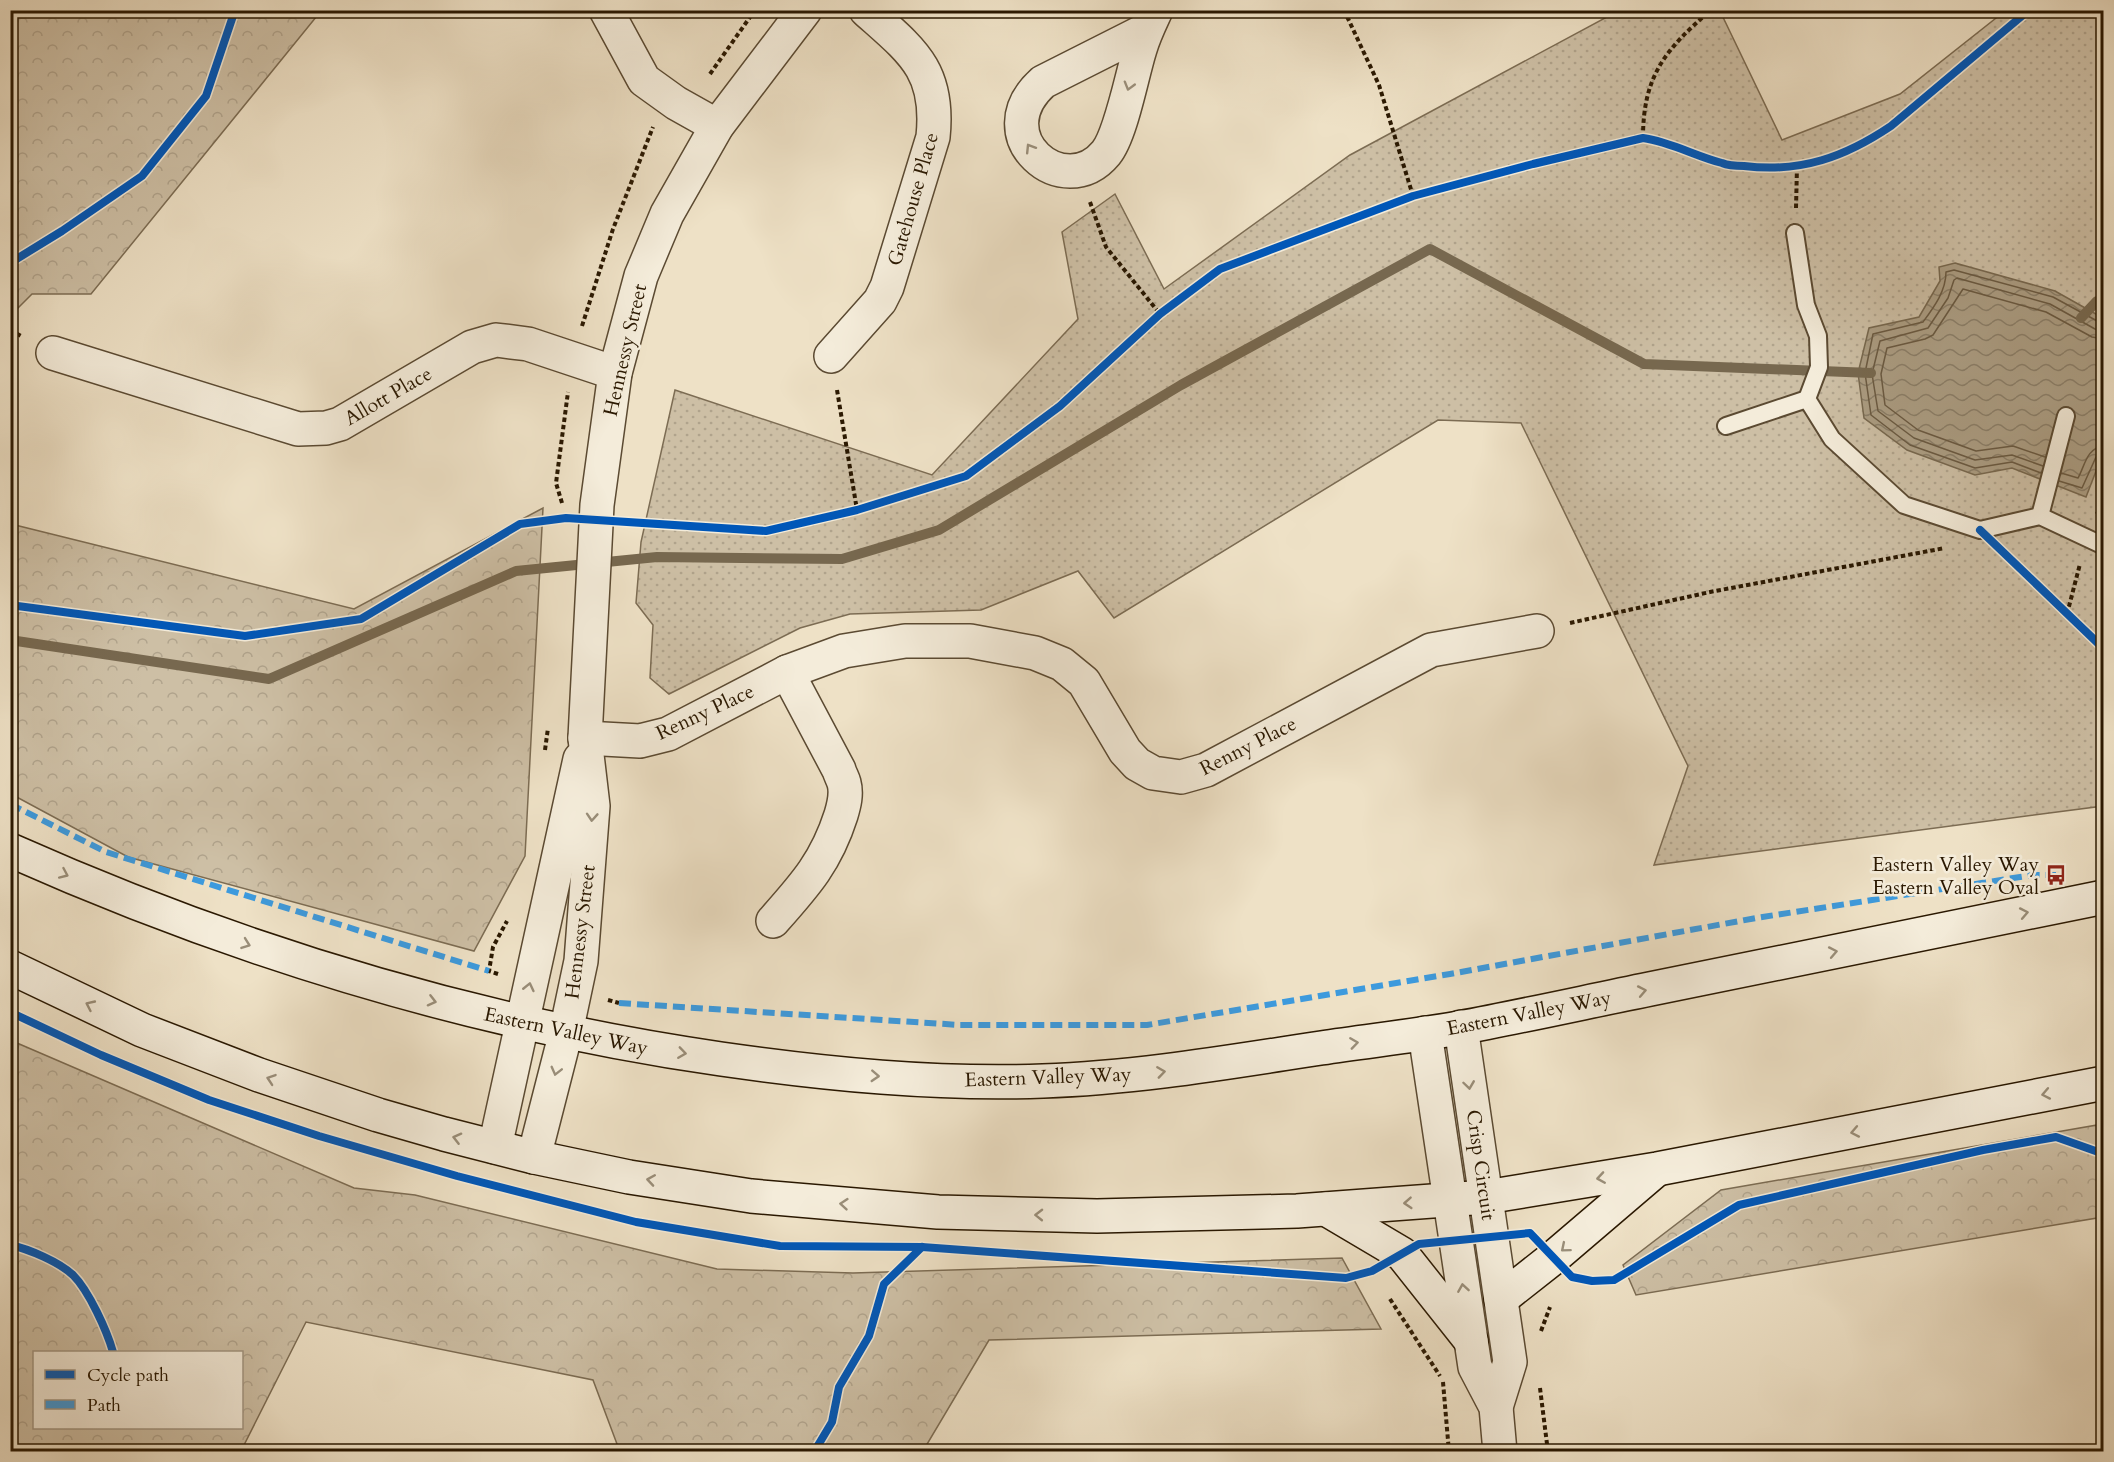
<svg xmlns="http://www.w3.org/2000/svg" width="2114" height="1462" font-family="Cardo,serif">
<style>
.forest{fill:url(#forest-crowns);stroke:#7c6c53;stroke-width:1.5;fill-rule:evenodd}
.park{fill:url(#park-dots);stroke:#7c6c53;stroke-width:1.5}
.water{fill:url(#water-waves);stroke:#77684f;stroke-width:1.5}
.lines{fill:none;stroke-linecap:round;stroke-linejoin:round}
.shore{stroke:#6a5a42;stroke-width:1.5}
.stream{stroke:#77684f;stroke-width:10}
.service-casing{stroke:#5b4a32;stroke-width:20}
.minor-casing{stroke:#5b4a32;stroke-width:36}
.tertiary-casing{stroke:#5b4a32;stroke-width:36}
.secondary-casing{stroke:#2a1801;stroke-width:36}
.path{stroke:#2a1801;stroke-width:4;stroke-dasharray:4.5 3;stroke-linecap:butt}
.service{stroke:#f4ecda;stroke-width:16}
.minor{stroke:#f4ecda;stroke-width:33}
.tertiary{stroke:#f4ecda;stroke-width:33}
.secondary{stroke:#f4ecda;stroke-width:33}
.quiet{stroke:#3d9add;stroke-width:6;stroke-dasharray:12 6;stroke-linecap:butt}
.cycleway-casing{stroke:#f4ecda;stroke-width:11}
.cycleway{stroke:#0057b8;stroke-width:8}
.oneway{stroke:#998d78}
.labels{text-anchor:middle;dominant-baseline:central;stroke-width:5;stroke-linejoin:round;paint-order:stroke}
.street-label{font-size:20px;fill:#2a1801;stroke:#f4ecda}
.poi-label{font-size:20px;fill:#2a1801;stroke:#f4ecda;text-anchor:end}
</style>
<defs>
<pattern id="forest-crowns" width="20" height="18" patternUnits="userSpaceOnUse" patternTransform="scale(1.5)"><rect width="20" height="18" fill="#cdbfa5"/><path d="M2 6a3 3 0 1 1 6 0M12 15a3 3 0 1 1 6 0" fill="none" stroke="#b0a38c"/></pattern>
<pattern id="park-dots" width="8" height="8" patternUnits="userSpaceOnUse" patternTransform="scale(1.5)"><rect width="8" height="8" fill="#cdbfa5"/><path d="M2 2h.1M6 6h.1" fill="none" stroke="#b0a38c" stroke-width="1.8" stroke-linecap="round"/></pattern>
<pattern id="water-waves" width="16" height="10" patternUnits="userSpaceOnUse" patternTransform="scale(1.5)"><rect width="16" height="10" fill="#ab9d83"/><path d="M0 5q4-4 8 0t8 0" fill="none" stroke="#8b7f69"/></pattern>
</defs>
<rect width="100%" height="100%" fill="#eee1c6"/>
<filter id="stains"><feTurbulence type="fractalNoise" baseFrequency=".00333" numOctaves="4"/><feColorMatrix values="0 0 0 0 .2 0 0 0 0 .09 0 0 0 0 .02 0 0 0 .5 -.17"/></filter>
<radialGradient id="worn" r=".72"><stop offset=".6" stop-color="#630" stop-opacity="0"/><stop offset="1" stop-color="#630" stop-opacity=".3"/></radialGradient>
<g class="forest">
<polygon points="11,10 321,10 321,11 91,294 32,294 11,315"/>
<polygon points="543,508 525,856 474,951 128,857 11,794 11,524 354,609"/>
<path d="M10,1040l344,148 61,7 302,74 136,4 489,-15 39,71 -392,11 -66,111 -303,1 -27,-72 -287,-58 -65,129h-230zM242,1352v76h-208v-76z"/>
<polygon points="2103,1124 2103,1217 1636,1295 1623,1265 1721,1190"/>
</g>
<polygon class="park" points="1618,11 1720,11 1782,140 1900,94 2005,11 2103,11 2103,806 1654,865 1688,766 1521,423 1438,420 1114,618 1078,571 981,610 850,614 800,628 669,694 650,678 653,625 636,603 641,542 675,390 932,475 1078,319 1062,232 1115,194 1164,289 1350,155"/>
<polygon class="water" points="1955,263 2055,291 2103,318 2103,453 2086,497 2012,468 1975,475 1907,450 1864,418 1858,373 1869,328 1919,317 1940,281 1939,267"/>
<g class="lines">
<g class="shore">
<polyline points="2045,457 2013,446 1976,451 1918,430 1885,405 1881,374 1887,348 1925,339 1933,335 1963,289 2046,312 2092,337 2104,339"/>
<polyline points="2043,466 2012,455 1975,460 1914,438 1878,411 1872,374 1880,341 1928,328 1948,298 1954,280 1957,278 2050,304 2095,329 2104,330"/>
<path d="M2041,473l-29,-11 -37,6 -65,-23 -39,-30 -6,-42 8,-39 50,-12c11,-15 23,-31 23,-50l8,-2 99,27 46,25h5"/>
<path d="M2061,473l17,5c7,-12 8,-30 26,-32"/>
<polyline points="2059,481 2082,488 2096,457 2104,454"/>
</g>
<g class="stream">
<polyline points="2081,318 2097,301 2104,304"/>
<polyline points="10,640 269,679 516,571 657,557 842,559 939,530 1181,385 1430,249 1644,364 1871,373"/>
</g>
<g class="service-casing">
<g id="service">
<polyline points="1795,233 1806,305 1818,336 1819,367 1807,399 1832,439 1904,505 1980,530 2040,516 2104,546"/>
<polyline points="1726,426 1807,399"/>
<polyline points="2040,516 2066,416"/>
</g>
</g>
<g class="minor-casing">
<g id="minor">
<polyline points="606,10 644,80 676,103 717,126"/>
<path d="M1146,30l-103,52c-60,54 21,122 63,71 15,-18 26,-79 34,-104 4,-14 10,-26 16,-39"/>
<polyline points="53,353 298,429 326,428 340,424 472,347 496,340 528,344 615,373"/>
<path d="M831,356l49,-55 7,-14 46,-150c7,-67 -21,-86 -67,-127"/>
<polyline points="585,738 640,741 668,734 787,672 844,651 905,641 970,641 1035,653 1062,664 1084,682 1125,751 1137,764 1153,773 1181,777 1206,770 1431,650 1537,631"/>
<path d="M773,921c32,-36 53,-59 68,-106 3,-10 6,-21 3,-32 -1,-4 -4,-9 -5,-13l-52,-98"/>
</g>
</g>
<g class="tertiary-casing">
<g id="tertiary">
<polyline points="1461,1027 1510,1362 1496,1407"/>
<polyline points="1425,1033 1475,1367 1496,1407 1500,1452"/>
<polyline points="495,1147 580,759"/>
<polyline points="534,1157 566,1032 581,961 593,806 585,738 597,505 615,373 641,276 667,214 717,126 805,10"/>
</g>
</g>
<g class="secondary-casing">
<g id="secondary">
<path d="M10,850c229,102 463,173 711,209 106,15 215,26 322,22 94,-3 186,-19 278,-33 46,-7 93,-12 138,-20 64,-12 127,-26 191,-39 151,-31 302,-62 454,-92"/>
<polyline points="10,967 142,1030 259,1075 378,1115 444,1134 534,1157 629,1177 751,1196 938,1212 1097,1216 1297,1211 1486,1197 1657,1169 2104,1083"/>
<polyline points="1326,1209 1402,1254 1471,1341"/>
<polyline points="1501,1299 1553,1258 1656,1170"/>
</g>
</g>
<g class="path">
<polyline points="1344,10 1379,85 1413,196"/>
<polyline points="710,74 755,10"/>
<path d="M1643,138c0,-63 23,-89 68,-128"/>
<polyline points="1090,202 1106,247 1160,314"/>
<polyline points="1796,208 1797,166"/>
<polyline points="582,326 613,229 653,127"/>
<polyline points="10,330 23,337"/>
<polyline points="837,390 857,510"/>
<polyline points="562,503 556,483 568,392"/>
<polyline points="2097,514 2104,498"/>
<polyline points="2067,614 2080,564"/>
<polyline points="1570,623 1710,592 1945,548"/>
<polyline points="545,750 548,728"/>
<polyline points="498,974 489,971 493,947 507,921"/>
<polyline points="608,1000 619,1003"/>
<polyline points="1390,1299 1440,1376"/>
<polyline points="1541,1331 1550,1307"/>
<polyline points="1443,1382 1449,1452"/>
<polyline points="1540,1388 1548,1452"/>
</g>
<use href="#service" class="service"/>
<use href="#minor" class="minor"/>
<use href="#tertiary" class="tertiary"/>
<use href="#secondary" class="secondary"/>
<g class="quiet">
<polyline points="10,804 106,852 489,971"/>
<polyline points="619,1003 960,1025 1147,1025 1450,974 1756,918 2033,875 2056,875"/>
</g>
<g class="cycleway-casing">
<g id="cycleway">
<polyline points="10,263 62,231 142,176 206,96 235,10"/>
<polyline points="1980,530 2104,649"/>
<path d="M10,605l235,31 116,-17 159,-95 46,-6 200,13 91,-21 109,-34 94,-70 100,-92 60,-45 193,-73 120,-32 110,-26c28,4 52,18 79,25 7,3 15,3 22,3 57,7 101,-9 147,-40l138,-116"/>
<polyline points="10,1012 101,1055 209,1100 319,1136 457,1176 636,1222 780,1246 922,1247 1346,1278 1372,1271 1419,1244 1530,1233 1572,1277 1592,1281 1614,1280 1739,1205 1983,1150 2056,1137 2104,1154"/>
<path d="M10,1245c19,4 49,17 63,30 16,16 34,56 40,77"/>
<polyline points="814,1452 832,1422 839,1387 869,1336 884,1284 922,1247"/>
</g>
</g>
<use href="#cycleway" class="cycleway"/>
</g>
<defs><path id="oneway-chevron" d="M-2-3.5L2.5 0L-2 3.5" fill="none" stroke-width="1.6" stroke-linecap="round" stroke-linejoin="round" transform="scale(1.5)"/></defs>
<g class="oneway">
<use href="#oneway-chevron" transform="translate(1129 86) rotate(106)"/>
<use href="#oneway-chevron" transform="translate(1030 148) rotate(-122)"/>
<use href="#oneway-chevron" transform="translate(592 817) rotate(94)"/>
<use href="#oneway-chevron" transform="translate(64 874) rotate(24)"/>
<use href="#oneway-chevron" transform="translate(2024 913) rotate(-11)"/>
<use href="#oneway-chevron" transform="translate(246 944) rotate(20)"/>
<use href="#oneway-chevron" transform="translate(1833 952) rotate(-11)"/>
<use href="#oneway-chevron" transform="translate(529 987) rotate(-77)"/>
<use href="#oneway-chevron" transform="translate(1642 991) rotate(-11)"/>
<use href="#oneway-chevron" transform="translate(432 1001) rotate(14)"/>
<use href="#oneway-chevron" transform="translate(90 1005) rotate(-155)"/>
<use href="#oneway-chevron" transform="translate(1354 1043) rotate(-8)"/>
<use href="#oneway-chevron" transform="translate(682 1053) rotate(8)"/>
<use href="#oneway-chevron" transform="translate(556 1071) rotate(104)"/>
<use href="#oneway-chevron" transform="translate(1161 1072) rotate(-8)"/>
<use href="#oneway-chevron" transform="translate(875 1076) rotate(3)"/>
<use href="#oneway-chevron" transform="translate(271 1079) rotate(-161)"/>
<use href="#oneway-chevron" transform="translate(1469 1085) rotate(82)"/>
<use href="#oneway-chevron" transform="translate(2046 1094) rotate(169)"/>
<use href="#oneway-chevron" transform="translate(1855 1132) rotate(169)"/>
<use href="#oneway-chevron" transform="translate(457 1138) rotate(-166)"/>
<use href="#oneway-chevron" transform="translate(1601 1178) rotate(171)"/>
<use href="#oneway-chevron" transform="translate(651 1180) rotate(-171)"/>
<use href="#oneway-chevron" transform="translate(1408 1203) rotate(176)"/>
<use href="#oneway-chevron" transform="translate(844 1204) rotate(-175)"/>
<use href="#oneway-chevron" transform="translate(1039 1215) rotate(-179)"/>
<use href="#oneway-chevron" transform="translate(1565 1248) rotate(140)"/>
<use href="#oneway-chevron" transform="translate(1463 1288) rotate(-99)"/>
</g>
<defs>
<g id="bus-bare" transform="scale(1.62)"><path d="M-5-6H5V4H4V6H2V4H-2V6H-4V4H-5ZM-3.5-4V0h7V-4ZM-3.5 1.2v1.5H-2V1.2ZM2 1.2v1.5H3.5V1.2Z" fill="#8f2418" stroke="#f4ecda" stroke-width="2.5" paint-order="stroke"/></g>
</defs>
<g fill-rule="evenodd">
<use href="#bus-bare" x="2056" y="875"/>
</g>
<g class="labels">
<g class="street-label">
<text transform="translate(913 199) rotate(-74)">Gatehouse Place</text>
<text transform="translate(625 350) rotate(-77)">Hennessy Street</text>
<text transform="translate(388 396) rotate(-30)">Allott Place</text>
<text transform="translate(705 712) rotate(-25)">Renny Place</text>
<text transform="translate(1248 746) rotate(-27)">Renny Place</text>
<text transform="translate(580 932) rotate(-83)">Hennessy Street</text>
<text transform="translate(1529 1013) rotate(-11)">Eastern Valley Way</text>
<text transform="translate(566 1031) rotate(12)">Eastern Valley Way</text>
<text transform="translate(1048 1077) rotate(-2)">Eastern Valley Way</text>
<text transform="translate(1481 1165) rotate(82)">Crisp Circuit</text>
</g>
<g class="poi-label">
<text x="2039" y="864">Eastern Valley Way<tspan x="2039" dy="23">Eastern Valley Oval</tspan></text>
</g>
</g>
<rect width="2114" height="1462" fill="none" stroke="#eee1c6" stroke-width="36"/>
<rect x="12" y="12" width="2090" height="1438" fill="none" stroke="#2a1801" stroke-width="3"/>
<rect x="18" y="18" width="2078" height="1426" fill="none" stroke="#2a1801" stroke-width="1.5"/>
<rect x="33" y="1351" width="210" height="78" fill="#f4ecda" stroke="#a39783" stroke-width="1.5"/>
<rect x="45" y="1370" width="30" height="9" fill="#0057b8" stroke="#a39783" stroke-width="1.5"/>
<text x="87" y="1381" font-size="18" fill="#2a1801">Cycle path</text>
<rect x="45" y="1400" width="30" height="9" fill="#3d9add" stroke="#a39783" stroke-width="1.5"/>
<text x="87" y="1411" font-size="18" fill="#2a1801">Path</text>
<rect width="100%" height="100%" filter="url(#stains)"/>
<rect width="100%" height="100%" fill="url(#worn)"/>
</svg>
